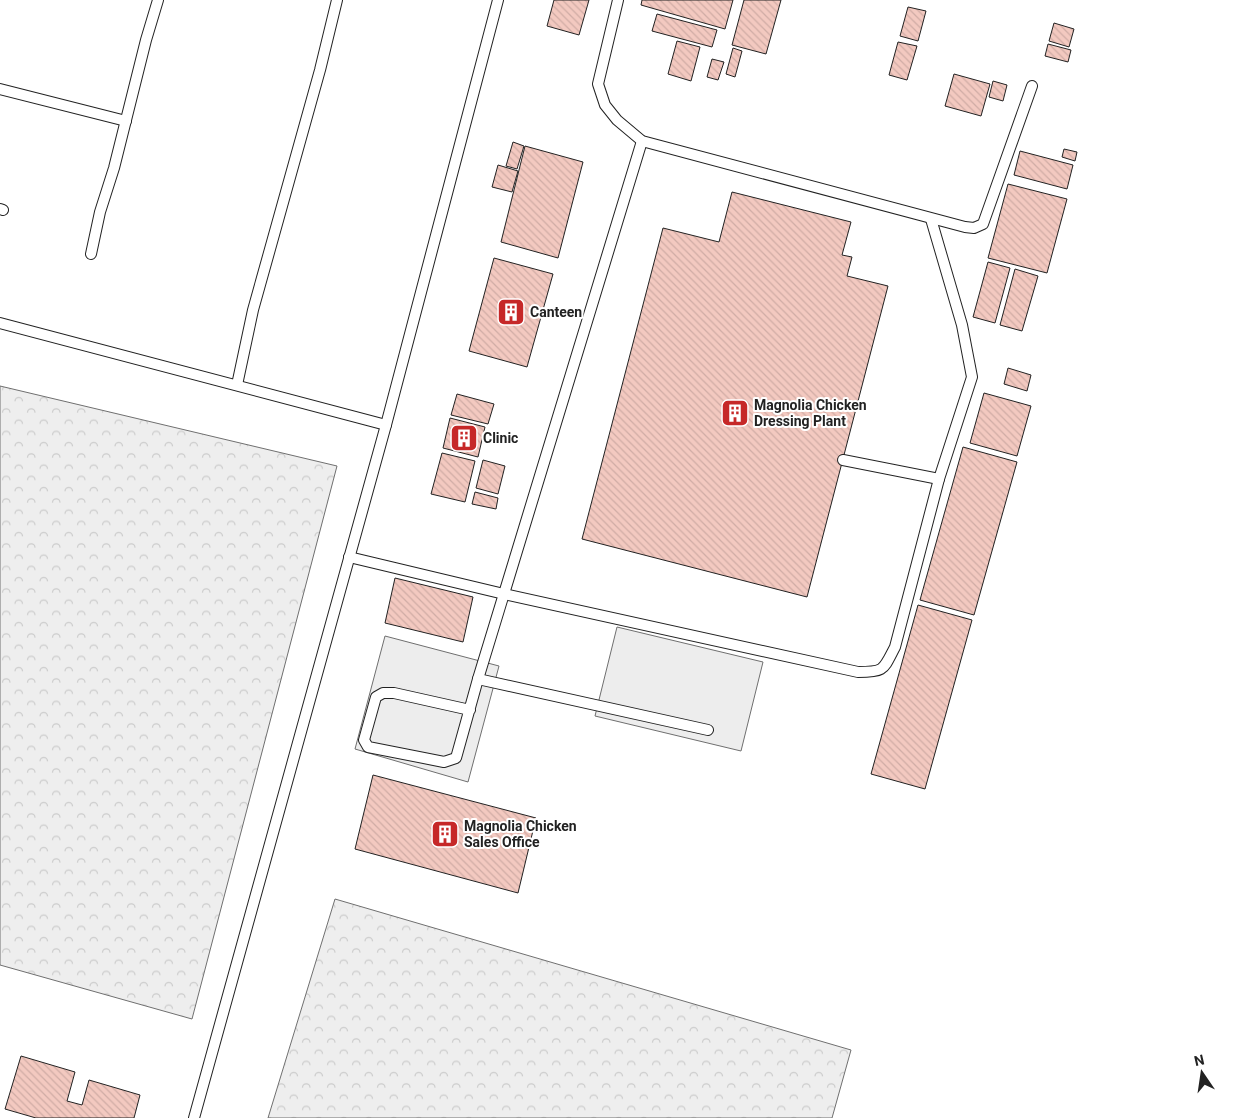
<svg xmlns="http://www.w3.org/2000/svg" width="1247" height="1118" font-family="Roboto,sans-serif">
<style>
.forest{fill:url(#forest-crowns);stroke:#6f6f6f}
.parking{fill:#ededed;stroke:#6f6f6f}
.building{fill:url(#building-back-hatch);stroke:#222}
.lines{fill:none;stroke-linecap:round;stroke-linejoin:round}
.service-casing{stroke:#222;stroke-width:12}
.service{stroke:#fff;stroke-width:10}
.labels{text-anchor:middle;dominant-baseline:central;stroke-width:4;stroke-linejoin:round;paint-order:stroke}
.poi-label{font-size:14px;font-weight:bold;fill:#222;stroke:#fff;text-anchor:start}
</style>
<defs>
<pattern id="forest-crowns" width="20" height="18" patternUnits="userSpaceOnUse" patternTransform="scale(1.25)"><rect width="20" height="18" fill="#eee"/><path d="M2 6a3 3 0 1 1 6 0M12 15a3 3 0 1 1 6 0" fill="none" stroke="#ccc"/></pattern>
<pattern id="building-back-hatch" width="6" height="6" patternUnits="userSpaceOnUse" patternTransform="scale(1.25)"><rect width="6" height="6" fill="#f3c9c0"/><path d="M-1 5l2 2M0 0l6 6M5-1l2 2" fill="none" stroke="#d0aca5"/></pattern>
</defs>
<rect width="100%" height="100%" fill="#fff"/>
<g class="forest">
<polygon points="0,386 337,466 192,1019 0,965"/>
<polygon points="335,899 851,1050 832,1118 268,1118"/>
</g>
<g class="parking">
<polygon points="617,627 763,662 741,751 595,716"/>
<polygon points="385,636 499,666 468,782 355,749"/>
</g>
<g class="building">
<polygon points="554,0 589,0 579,35 547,26"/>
<polygon points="642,0 733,0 725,29 641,5"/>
<polygon points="744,0 781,0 766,54 732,45"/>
<polygon points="908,7 926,11 918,41 900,36"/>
<polygon points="657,14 717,30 712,47 652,31"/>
<polygon points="1054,23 1074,29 1069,47 1049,41"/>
<polygon points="677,41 700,47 691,81 668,74"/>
<polygon points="898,42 917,46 907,80 889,75"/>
<polygon points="1048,44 1071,50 1068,62 1045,56"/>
<polygon points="733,48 742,51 735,77 726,74"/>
<polygon points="712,59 724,62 718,80 707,77"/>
<polygon points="954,74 990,84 981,116 945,106"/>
<polygon points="993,81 1007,85 1003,101 989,97"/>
<polygon points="513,142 524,146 517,169 506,166"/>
<polygon points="525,146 583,162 558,258 501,242"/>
<polygon points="1064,149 1077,152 1075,161 1062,157"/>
<polygon points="1020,151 1073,165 1067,189 1014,175"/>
<polygon points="498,165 518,171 512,192 492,187"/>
<polygon points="1008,184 1067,199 1047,273 988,258"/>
<polygon points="732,192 851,222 842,255 852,257 847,276 888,286 807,597 582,539 663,228 719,242"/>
<polygon points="494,258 553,274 527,367 469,351"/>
<polygon points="988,262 1010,268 995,323 973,317"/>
<polygon points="1015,269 1038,276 1022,331 1000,325"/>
<polygon points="1008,368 1031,375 1027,391 1004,384"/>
<polygon points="984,393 1031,406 1017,456 970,443"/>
<polygon points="457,394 494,404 488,424 451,415"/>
<polygon points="450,418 485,427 478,457 443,448"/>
<polygon points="963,447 1017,462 974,615 920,600"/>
<polygon points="442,453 475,461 465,502 431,494"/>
<polygon points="483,460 505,466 498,494 476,488"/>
<polygon points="475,492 498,498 496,509 472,504"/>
<polygon points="395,578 473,597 463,642 385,623"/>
<polygon points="918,605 972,620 925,789 871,774"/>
<polygon points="373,775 536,818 518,893 355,849"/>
<polygon points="21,1056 75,1072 67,1101 82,1105 89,1080 140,1095 134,1118 36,1118 5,1109"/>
</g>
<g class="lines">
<g class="service-casing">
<g id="service">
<polyline points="618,0 598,84 605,105 617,120 642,141 965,227 974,228 983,224 1032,86"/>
<polyline points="0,89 126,121"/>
<polyline points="0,209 3,210"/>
<polyline points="91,254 100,212 114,168 146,40 158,0"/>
<polyline points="0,323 386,425"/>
<polyline points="237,385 253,310 320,70 337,0"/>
<polyline points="843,460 939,479"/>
<path d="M349,557l155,37 354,78c27,0 25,-2 37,-25l44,-168 33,-102 -10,-52 -31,-106"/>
<polyline points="478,679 708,730"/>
<polyline points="470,710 394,693 383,693 376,697 364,740 368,747 444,762 456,758 478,679 642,141"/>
<polyline points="194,1118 386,425 498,0"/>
</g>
</g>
<use href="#service" class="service"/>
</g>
<defs>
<g id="building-square" transform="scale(1.4375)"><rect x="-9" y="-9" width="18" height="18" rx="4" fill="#c62828" stroke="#fff"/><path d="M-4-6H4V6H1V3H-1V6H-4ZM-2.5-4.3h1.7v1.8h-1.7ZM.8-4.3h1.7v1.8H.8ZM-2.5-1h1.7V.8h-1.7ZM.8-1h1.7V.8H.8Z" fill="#fff"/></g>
</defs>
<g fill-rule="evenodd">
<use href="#building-square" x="511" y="312"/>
<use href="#building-square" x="735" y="413"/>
<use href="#building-square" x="464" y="438"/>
<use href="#building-square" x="445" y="834"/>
</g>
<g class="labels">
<g class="poi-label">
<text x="530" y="312">Canteen</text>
<text x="754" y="405">Magnolia Chicken<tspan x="754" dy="16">Dressing Plant</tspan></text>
<text x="483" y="438">Clinic</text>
<text x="464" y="826">Magnolia Chicken<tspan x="464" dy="16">Sales Office</tspan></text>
</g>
</g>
<g transform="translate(1202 1073) rotate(347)" stroke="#ffffff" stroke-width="4" paint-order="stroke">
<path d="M0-4L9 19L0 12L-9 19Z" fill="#222222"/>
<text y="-8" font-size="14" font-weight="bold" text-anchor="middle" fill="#222222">N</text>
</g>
</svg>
